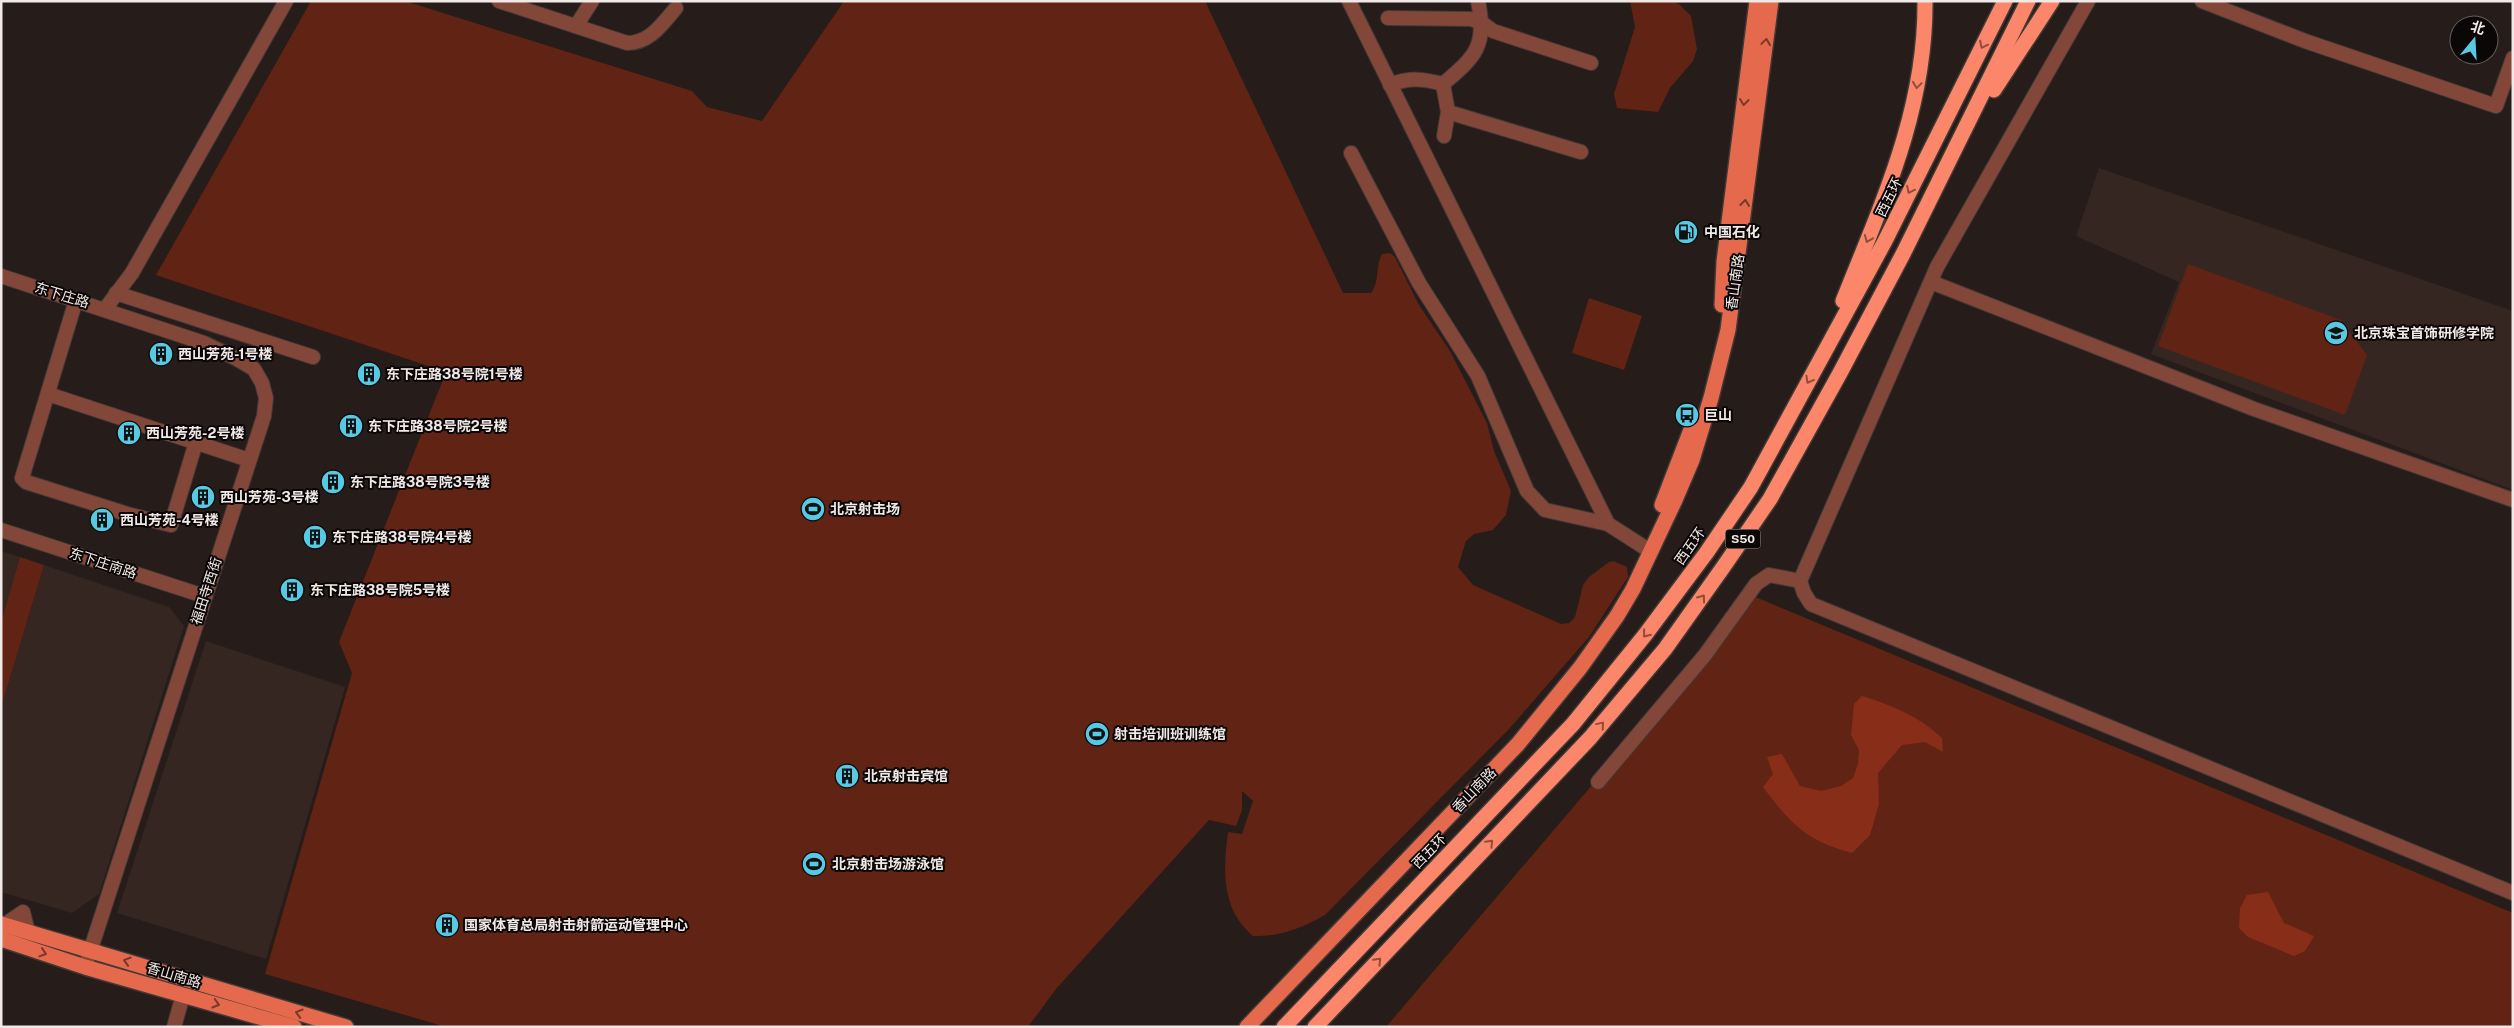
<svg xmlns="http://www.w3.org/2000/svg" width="2514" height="1028" font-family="'Public Sans','Noto Sans SC',sans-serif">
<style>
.built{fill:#362622}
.green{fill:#602314}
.water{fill:#882e18}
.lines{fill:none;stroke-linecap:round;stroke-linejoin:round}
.minor-casing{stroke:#423936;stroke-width:16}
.major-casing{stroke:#423936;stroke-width:18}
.highway-casing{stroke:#423936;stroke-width:18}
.minor{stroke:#824738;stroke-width:14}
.major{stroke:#e56a4d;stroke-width:15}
.highway{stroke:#fc8669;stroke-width:15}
.oneway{stroke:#78382a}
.oneway2{stroke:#904d3c}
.labels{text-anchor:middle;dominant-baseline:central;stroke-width:4;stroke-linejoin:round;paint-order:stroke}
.shield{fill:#0b0706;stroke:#aba5a4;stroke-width:1}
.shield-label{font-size:12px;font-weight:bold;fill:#f0e9e7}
.street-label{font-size:14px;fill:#f0e9e7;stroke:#0b0706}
.poi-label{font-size:14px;font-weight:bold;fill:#f0e9e7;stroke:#0b0706;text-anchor:start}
</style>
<rect width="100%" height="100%" fill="#261c19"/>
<g class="built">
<polygon points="2099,168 2513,311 2513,490 2151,354 2179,282 2076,236"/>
<polygon points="1,551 20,557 1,622"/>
<polygon points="44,565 169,607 184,626 99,894 72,913 1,892 1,708"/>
<polygon points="206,641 345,687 266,959 117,913"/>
</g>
<g class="green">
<path d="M311,1h94l287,90 15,16 55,14 82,-120h361l138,292h28c9,-12 4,-26 11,-39l8,-1 5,4 24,48 31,46 37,72 7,28 17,40 -5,24 -13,15 -19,4 -8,7 -8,26 15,18 88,39 8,-1 6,-6 8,-32 6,-8 20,-15 4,-1 14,6 1,10 -39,60 -79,91 -185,187c-23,13 -45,22 -72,21 -32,-27 -30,-66 -25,-104l14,2 11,-33 -11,-10v19l-6,16 -27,-6 -153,169 -28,38h-582l-181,-53 87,-301 -13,-31 107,-270 -290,-97z"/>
<polygon points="1630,1 1672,1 1679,4 1691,16 1697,49 1693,61 1670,88 1658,112 1617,108 1614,94 1635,27"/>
<polygon points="2188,264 2341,320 2367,355 2345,415 2158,346"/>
<polygon points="1589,298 1642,316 1624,370 1572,353"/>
<polygon points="20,557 44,565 1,708 1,622"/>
<polygon points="1753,596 2513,913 2513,1027 1386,1027"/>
</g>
<g class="water">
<path d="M1862,696c30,9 58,21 80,42l1,14 -18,-10 -23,3 -24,28 1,31 -9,31 -18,18c-47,-13 -61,-29 -89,-66l10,-13 -6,-17 15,-3 18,32 21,5 20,-5 12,-8 5,-14 1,-14 -8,-15 3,-31z"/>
<polygon points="2268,892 2284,923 2314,936 2305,951 2294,956 2248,937 2239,928 2240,908 2247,895"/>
</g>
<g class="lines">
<g class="minor-casing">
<g id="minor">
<path d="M499,1l128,42c23,0 35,-19 49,-35"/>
<polyline points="1349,1 1608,524 1650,551"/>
<polyline points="2088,1 1937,267 1800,581 1804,593 1811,604 2513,893"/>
<polyline points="2202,1 2305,41 2496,106 2513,58"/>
<polyline points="1388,18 1471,19 1482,23 1493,31 1591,63"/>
<polyline points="576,26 592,1"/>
<path d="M1443,84c33,-28 44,-38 35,-83"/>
<path d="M1390,85c19,-8 34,-6 53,-1l5,28 -4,24"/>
<polyline points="1448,112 1581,152"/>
<polyline points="1351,153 1419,283 1478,376 1527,491 1545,510 1608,524"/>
<polyline points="1,276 204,343 235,358 254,369 262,383 266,398 264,416 85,967"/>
<polyline points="1931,282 2254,409 2513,500"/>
<polyline points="116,293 313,357"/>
<polyline points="76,300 22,478 26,482 127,514 171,525 196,442"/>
<polyline points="105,309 132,273 286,1"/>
<polyline points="48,394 249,460"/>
<polyline points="1,530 204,596"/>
<polyline points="1598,782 1705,655 1756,584 1769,575 1800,581"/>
<polyline points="4,925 23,912 28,932"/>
<polyline points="174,1027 183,995"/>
</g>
</g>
<g class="major-casing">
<g id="major">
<polyline points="1722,305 1724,262 1757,1"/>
<polyline points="1662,505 1694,422"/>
<polyline points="1,924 346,1027"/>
<polyline points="1,939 85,967 294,1027"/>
<polyline points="1247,1027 1518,744 1580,668 1617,616 1633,589 1675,500 1692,460 1711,398 1728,330 1771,1"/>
</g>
</g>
<g class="highway-casing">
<g id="highway">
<polyline points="1994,90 2052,1"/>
<path d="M1843,301c39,-98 83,-191 82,-300"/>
<polyline points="1284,1027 1573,724 1645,635 1707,552 1751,487 1885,241 2005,1"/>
<polyline points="1315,1027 1590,738 1665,649 1724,566 1770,499 1840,373 1903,254 2028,1"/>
</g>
</g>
<use href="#minor" class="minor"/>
<use href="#major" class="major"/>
<use href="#highway" class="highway"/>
</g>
<defs><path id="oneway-chevron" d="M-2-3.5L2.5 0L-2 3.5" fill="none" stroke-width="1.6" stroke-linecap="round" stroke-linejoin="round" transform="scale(1.25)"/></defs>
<g class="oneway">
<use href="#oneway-chevron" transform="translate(1766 42) rotate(-82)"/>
<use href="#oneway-chevron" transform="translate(1744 102) rotate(97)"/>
<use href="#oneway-chevron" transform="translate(1745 203) rotate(-83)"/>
<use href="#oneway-chevron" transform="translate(43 953) rotate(18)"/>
<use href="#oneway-chevron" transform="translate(127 961) rotate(-163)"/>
<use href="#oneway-chevron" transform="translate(216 1004) rotate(16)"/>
<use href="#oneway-chevron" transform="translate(299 1013) rotate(-163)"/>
</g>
<g class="oneway2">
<use href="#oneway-chevron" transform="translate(1983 45) rotate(116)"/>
<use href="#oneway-chevron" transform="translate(1917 85) rotate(98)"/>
<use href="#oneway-chevron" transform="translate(1910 190) rotate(116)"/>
<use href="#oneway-chevron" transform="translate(1868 239) rotate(112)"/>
<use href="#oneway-chevron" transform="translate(1809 380) rotate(119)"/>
<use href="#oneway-chevron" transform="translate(1702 598) rotate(-54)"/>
<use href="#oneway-chevron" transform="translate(1646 634) rotate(128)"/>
<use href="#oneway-chevron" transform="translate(1601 725) rotate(-50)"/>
<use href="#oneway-chevron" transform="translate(1490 843) rotate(-46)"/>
<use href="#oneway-chevron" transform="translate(1378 961) rotate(-46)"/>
</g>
<defs>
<g id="fuel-disc" transform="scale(1.25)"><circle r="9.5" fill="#57c9e2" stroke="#0b0706"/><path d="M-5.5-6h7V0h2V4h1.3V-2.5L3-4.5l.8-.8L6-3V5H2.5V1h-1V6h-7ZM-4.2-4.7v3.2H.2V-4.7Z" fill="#111"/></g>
<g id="university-disc" transform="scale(1.25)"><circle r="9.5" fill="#57c9e2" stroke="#0b0706"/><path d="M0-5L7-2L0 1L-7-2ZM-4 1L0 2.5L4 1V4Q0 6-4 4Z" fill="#111"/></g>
<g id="building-disc" transform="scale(1.25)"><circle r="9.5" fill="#57c9e2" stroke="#0b0706"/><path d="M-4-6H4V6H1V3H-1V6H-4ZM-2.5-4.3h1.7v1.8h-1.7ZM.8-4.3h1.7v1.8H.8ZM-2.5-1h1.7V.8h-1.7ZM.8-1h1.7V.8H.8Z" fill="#111"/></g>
<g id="bus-disc" transform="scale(1.25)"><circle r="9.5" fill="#57c9e2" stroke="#0b0706"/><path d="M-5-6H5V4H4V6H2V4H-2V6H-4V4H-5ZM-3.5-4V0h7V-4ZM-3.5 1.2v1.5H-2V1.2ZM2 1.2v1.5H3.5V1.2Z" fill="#111"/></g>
<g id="stadium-disc" transform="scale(1.25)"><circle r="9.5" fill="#57c9e2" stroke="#0b0706"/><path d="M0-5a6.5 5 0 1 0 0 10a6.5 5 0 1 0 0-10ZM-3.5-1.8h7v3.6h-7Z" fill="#111"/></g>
</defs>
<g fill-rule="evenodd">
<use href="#fuel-disc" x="1686" y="232"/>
<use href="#university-disc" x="2336" y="333"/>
<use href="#building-disc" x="161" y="354"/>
<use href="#building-disc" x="369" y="374"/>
<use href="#bus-disc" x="1687" y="415"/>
<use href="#building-disc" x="351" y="426"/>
<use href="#building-disc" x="129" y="433"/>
<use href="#building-disc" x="333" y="482"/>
<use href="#building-disc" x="203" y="497"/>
<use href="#stadium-disc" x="813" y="509"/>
<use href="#building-disc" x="102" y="520"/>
<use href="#building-disc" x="315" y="537"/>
<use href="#building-disc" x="292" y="590"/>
<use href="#stadium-disc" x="1097" y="734"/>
<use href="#building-disc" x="847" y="776"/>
<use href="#stadium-disc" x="814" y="864"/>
<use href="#building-disc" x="447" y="925"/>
</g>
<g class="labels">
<rect class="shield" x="1725.5" y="529.5" width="35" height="19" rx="4"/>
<g class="shield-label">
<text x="1743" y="539">S50</text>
</g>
<g class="street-label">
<text transform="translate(1889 197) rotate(-64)">西五环</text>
<text transform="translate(1735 282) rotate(-82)">香山南路</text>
<text transform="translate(62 295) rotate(17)">东下庄路</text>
<text transform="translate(1690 546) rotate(-55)">西五环</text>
<text transform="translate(103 563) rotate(18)">东下庄南路</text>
<text transform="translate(206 591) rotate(-72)">福田寺西街</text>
<text transform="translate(1474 790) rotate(-46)">香山南路</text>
<text transform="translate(1429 851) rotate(-46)">西五环</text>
<text transform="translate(174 975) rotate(17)">香山南路</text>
</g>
<g class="poi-label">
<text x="1704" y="232">中国石化</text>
<text x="2354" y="333">北京珠宝首饰研修学院</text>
<text x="178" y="354">西山芳苑-1号楼</text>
<text x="386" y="374">东下庄路38号院1号楼</text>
<text x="1704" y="415">巨山</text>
<text x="368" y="426">东下庄路38号院2号楼</text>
<text x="146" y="433">西山芳苑-2号楼</text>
<text x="350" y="482">东下庄路38号院3号楼</text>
<text x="220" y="497">西山芳苑-3号楼</text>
<text x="830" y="509">北京射击场</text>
<text x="120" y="520">西山芳苑-4号楼</text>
<text x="332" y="537">东下庄路38号院4号楼</text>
<text x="310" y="590">东下庄路38号院5号楼</text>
<text x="1114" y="734">射击培训班训练馆</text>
<text x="864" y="776">北京射击宾馆</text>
<text x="832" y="864">北京射击场游泳馆</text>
<text x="464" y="925">国家体育总局射击射箭运动管理中心</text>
</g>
</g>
<rect width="2514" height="1028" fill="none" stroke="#f0e9e7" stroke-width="5"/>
<g transform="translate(2474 40) rotate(18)"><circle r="24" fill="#0b0706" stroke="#676160"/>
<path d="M0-4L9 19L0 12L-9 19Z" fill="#57c9e2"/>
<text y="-8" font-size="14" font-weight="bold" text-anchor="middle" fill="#f0e9e7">北</text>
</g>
</svg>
